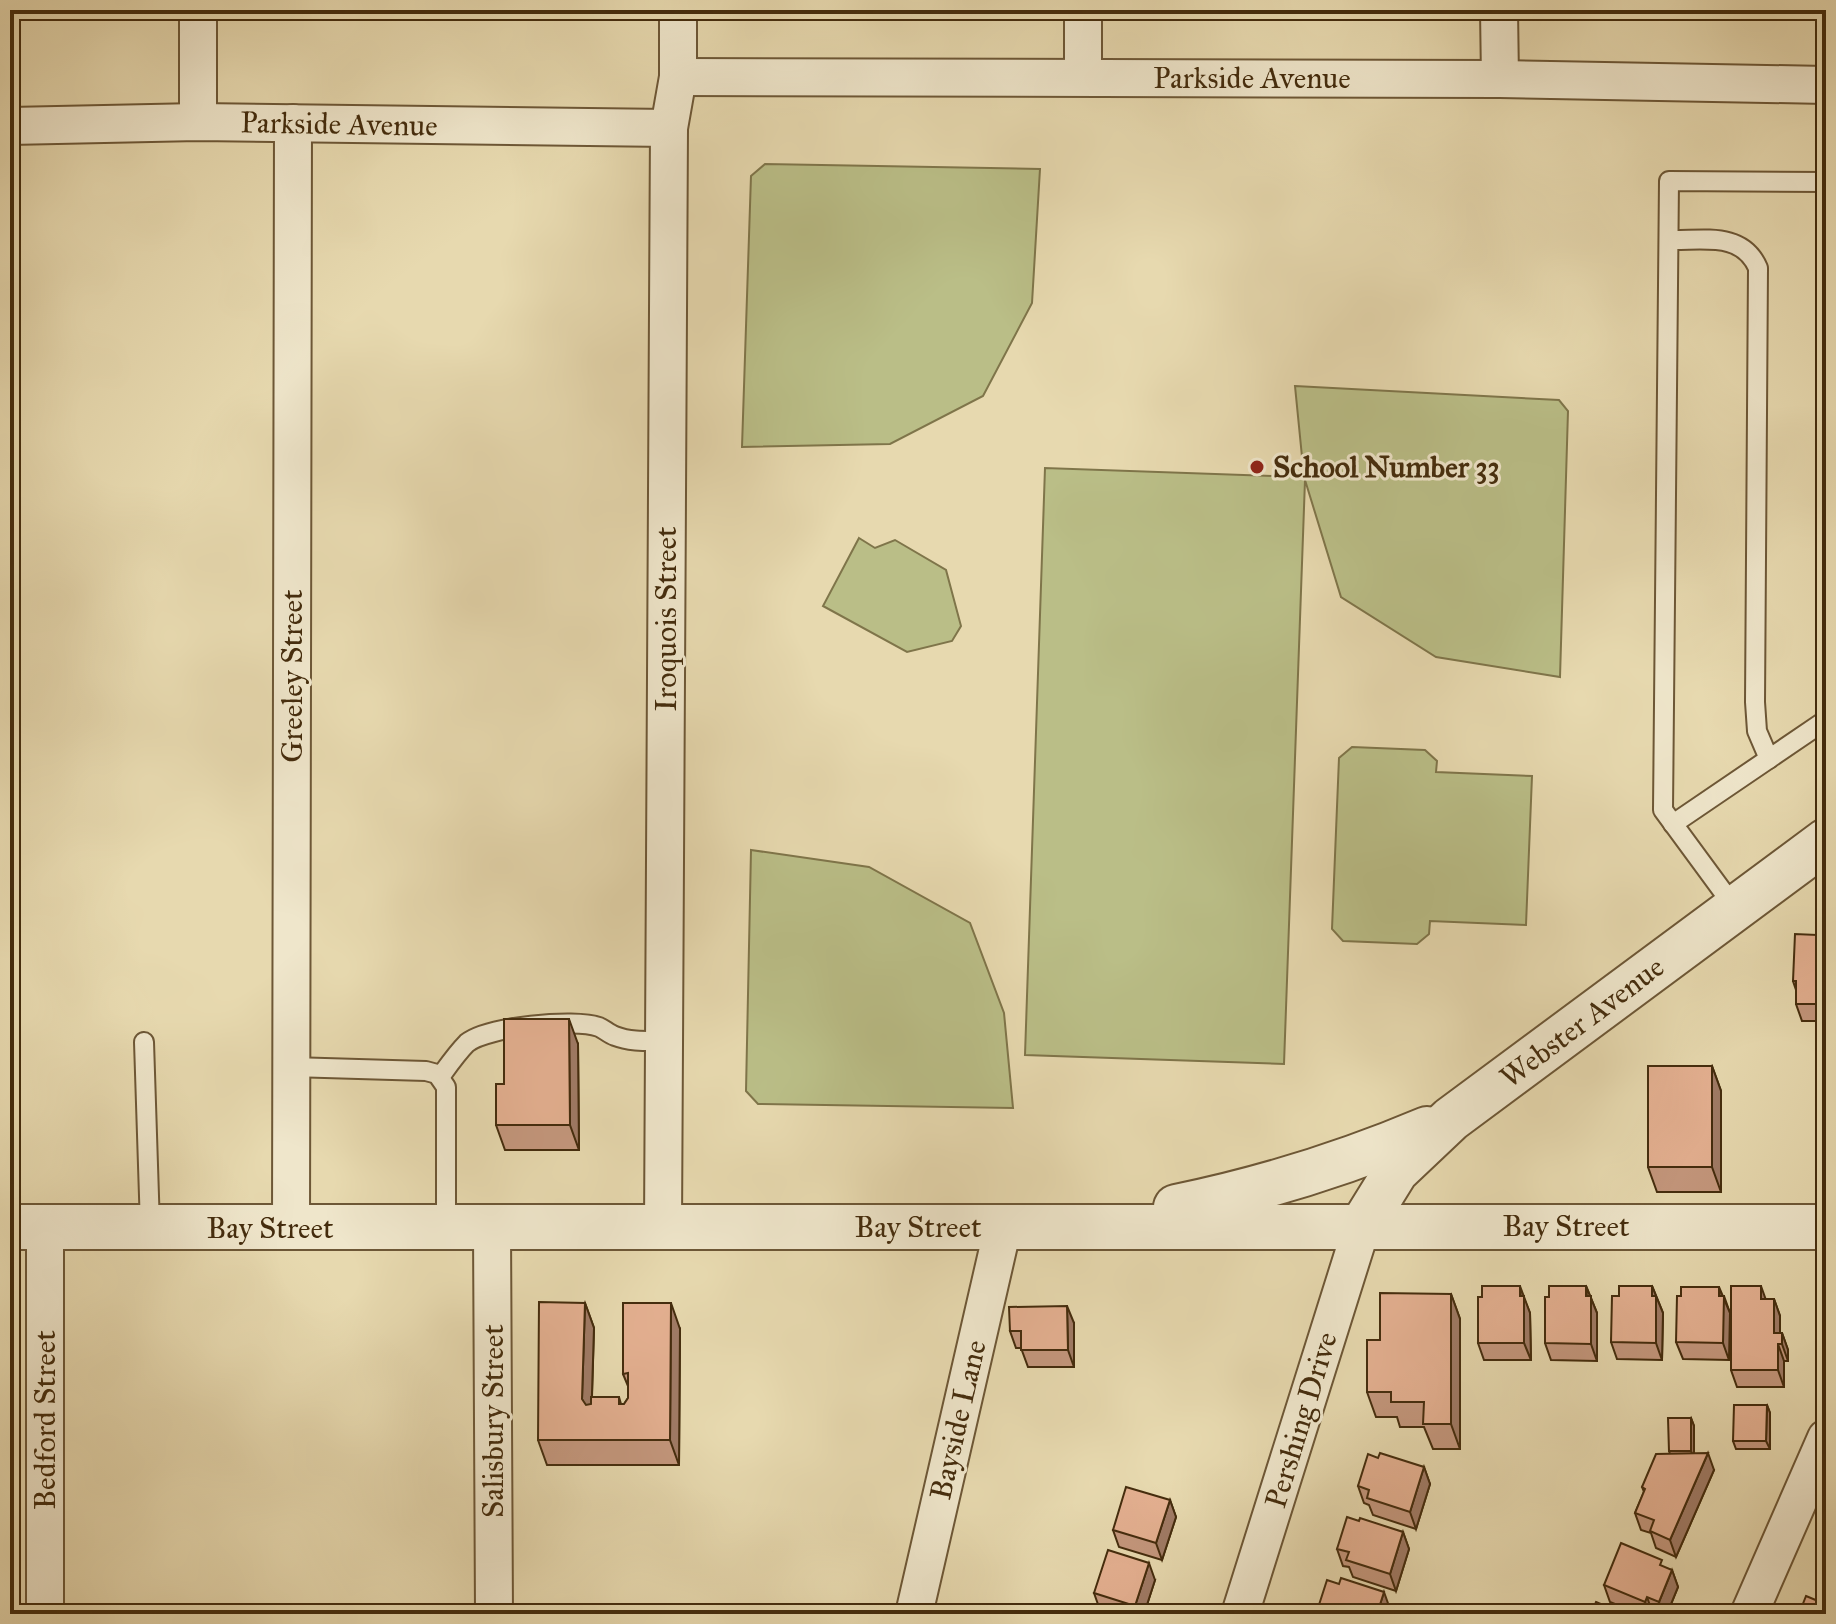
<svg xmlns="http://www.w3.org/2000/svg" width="1836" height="1624" font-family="'IM FELL Great Primer',serif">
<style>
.green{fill:#babe87;stroke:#7f754a;stroke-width:2}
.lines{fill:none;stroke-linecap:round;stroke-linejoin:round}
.service-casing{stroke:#6d5736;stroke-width:22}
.minor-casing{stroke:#6d5736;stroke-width:40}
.tertiary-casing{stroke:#6d5736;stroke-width:48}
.service{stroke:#efe6cb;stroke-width:18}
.minor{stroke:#efe6cb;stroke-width:36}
.tertiary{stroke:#efe6cb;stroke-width:44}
.wall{fill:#c4977d;stroke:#442c0d;stroke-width:2}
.shaded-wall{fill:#a07b66;stroke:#442c0d;stroke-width:2}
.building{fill:#e4b091;stroke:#442c0d;stroke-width:2}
.poi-dot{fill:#8f2418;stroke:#efe6cb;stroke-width:3}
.labels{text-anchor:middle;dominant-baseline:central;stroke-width:6;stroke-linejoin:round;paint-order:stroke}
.street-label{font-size:30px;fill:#442c0d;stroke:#efe6cb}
.poi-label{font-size:30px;font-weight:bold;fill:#442c0d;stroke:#efe6cb;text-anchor:start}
</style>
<rect width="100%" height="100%" fill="#e7d9af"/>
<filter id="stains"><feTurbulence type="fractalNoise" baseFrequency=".0025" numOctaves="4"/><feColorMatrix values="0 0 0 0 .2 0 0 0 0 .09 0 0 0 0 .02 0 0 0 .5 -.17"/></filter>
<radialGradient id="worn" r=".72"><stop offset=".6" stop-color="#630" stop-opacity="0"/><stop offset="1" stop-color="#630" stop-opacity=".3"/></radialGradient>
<g class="green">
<polygon points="765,164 1040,169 1032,303 983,396 890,444 742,447 751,176"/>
<polygon points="1295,386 1559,400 1568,411 1560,677 1436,657 1341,597 1305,480 1284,1064 1025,1055 1045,468 1304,477"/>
<polygon points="859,538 875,548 895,540 946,570 961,626 952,641 907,652 823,606"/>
<polygon points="1352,747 1425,750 1437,761 1436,772 1532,776 1526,925 1430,921 1429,934 1417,944 1343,941 1332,929 1339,758"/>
<polygon points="751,850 869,867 970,923 1004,1013 1013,1108 758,1104 746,1091"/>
</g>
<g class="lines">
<g class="service-casing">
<g id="service">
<path d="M1669,240c34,1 73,-9 89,28l-3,434 2,29 12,28"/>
<polyline points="1673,824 1826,720"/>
<polyline points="1735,908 1663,810 1669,181 1826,182"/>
<polyline points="144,1042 150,1227"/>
<polyline points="291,1067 426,1071 437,1074 446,1087 446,1229"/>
<path d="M440,1077c8,-11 17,-24 27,-34 19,-16 108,-25 132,-16 5,2 10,7 16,9 15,6 32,5 48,5"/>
</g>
</g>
<g class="minor-casing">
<g id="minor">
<polyline points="1083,10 1083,77"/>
<polyline points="1499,10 1500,79"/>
<polyline points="678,77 1500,79 1826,85"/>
<polyline points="198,122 198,10"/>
<polyline points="10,126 198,122 669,128"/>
<polyline points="45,1227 45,1614"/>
<polyline points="663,1228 669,128 678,77 678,10"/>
<polyline points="291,1229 293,123"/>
<polyline points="492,1229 494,1614"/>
<polyline points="914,1614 1003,1227"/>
<polyline points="1240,1614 1362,1226"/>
<polyline points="1749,1614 1826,1438"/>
</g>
</g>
<g class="tertiary-casing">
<g id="tertiary">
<path d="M1176,1207c88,-18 168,-43 251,-78"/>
<polyline points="1362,1226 1396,1171 1451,1119 1826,841"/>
<polyline points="10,1227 1826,1227"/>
</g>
</g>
<use href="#service" class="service"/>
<use href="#minor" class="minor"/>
<use href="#tertiary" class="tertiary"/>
</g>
<g class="wall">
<polygon points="1826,921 1826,1021 1802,1021 1796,1004 1796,990 1793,981"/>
<polygon points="578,1044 579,1150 505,1150 496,1125 504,1084"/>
<polygon points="1712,1066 1721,1091 1721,1192 1657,1192 1648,1167"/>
<polygon points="1586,1286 1597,1313 1597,1361 1551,1360 1545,1343 1549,1297"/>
<polygon points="1652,1286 1663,1313 1662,1360 1617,1359 1611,1342 1619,1296"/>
<polygon points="1451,1294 1460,1319 1460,1449 1433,1449 1424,1427 1400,1427 1397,1417 1376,1417 1367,1392 1380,1340"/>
<polygon points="1523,1296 1530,1313 1531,1360 1484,1360 1478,1343"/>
<polygon points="1722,1296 1724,1296 1730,1313 1729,1360 1683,1359 1676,1342"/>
<polygon points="1766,1299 1774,1299 1780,1316 1780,1333 1782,1333 1788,1350 1788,1361 1784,1361 1784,1387 1737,1387 1731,1370"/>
<polygon points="585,1303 594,1328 592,1397 619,1397 621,1404 624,1404 628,1398 628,1386 623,1374 680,1329 679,1465 547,1465 538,1440"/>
<polygon points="1074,1323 1074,1367 1028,1367 1021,1348 1016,1348 1010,1331"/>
<polygon points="1767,1405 1770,1413 1770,1449 1736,1449 1733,1441"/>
<polygon points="1691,1418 1694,1426 1694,1453 1714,1470 1676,1557 1656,1548 1651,1533 1641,1530 1635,1513 1644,1492 1642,1487 1670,1454 1669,1451"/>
<polygon points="1378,1458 1424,1467 1430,1484 1416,1529 1373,1515 1369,1505 1364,1503 1358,1486"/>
<polygon points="1170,1500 1176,1517 1162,1560 1119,1547 1113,1530"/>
<polygon points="1359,1521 1403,1532 1409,1549 1396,1591 1353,1577 1349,1567 1343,1566 1337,1549"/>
<polygon points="1826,1551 1826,1589 1823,1588 1817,1571"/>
<polygon points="1665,1568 1672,1570 1678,1587 1667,1614 1640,1614 1610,1602 1604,1585"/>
<polygon points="1155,1580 1144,1614 1113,1614 1100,1610 1094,1593"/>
</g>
<g class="shaded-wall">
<polygon points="569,1019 578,1044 579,1150 570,1125"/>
<polygon points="1712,1066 1721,1091 1721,1192 1712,1167"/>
<polygon points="1520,1286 1530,1313 1531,1360 1524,1343"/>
<polygon points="1586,1286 1597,1313 1597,1361 1591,1344"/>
<polygon points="1652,1286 1663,1313 1662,1360 1656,1343 1652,1296"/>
<polygon points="1761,1286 1767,1303 1761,1299"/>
<polygon points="1719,1287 1730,1313 1729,1360 1723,1343"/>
<polygon points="1451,1294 1460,1319 1460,1449 1451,1424"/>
<polygon points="1774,1299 1780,1316 1780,1344 1774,1333"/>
<polygon points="585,1303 594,1328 591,1424 582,1399"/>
<polygon points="671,1303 680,1329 679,1465 670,1440"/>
<polygon points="1067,1306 1074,1323 1074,1367 1068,1350"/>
<polygon points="1782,1333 1788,1350 1788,1361 1782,1344"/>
<polygon points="1778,1344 1784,1361 1784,1387 1778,1370"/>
<polygon points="1767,1405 1770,1413 1770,1449 1766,1441"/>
<polygon points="1691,1418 1694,1426 1694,1459 1691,1451"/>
<polygon points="1708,1453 1714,1470 1676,1557 1670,1540"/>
<polygon points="1424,1467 1430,1484 1416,1529 1410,1512"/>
<polygon points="1170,1500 1176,1517 1162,1560 1156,1543"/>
<polygon points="1403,1532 1409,1549 1396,1591 1390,1574"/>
<polygon points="1149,1563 1155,1580 1144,1614 1138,1614 1135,1606"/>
<polygon points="1672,1570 1678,1587 1667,1614 1663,1614 1659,1602"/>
<polygon points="1384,1592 1390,1609 1388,1614 1377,1614"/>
<polygon points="1647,1597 1653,1614 1650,1614 1645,1602"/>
</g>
<g class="building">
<polygon points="1817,921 1826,921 1826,1004 1796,1004 1796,981 1793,981 1795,934 1817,935"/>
<polygon points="504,1019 569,1019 570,1125 496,1125 496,1084 504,1084"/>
<rect x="1648" y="1066" width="64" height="101"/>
<polygon points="1482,1286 1520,1286 1520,1296 1524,1296 1524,1343 1478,1343 1478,1297 1482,1297"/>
<polygon points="1549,1286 1586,1286 1586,1296 1591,1296 1591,1344 1545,1343 1545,1297 1549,1297"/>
<polygon points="1619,1286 1652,1286 1652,1296 1656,1296 1656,1343 1611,1342 1612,1296 1619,1296"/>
<polygon points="1731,1286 1761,1286 1761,1299 1774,1299 1774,1333 1782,1333 1782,1344 1778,1344 1778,1370 1731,1370"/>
<polygon points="1681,1287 1719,1287 1719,1296 1724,1296 1723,1343 1676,1342 1677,1296 1681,1296"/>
<polygon points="1380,1293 1451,1294 1451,1424 1423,1424 1424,1402 1391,1402 1391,1392 1367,1392 1367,1340 1380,1340"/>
<polygon points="539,1302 585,1303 582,1399 586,1405 591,1404 591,1397 619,1397 619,1404 624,1404 628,1398 628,1373 623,1374 623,1303 671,1303 670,1440 538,1440"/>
<polygon points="1067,1306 1068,1350 1021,1350 1021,1331 1010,1331 1009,1307"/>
<polygon points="1734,1405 1767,1405 1766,1441 1733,1441"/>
<polygon points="1668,1418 1691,1418 1691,1451 1669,1451"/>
<polygon points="1380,1453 1424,1467 1410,1512 1367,1498 1369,1490 1358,1486 1368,1454 1378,1458"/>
<polygon points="1708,1453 1670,1540 1650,1531 1654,1520 1635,1513 1645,1489 1642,1487 1656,1454"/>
<polygon points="1126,1487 1170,1500 1156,1543 1113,1530"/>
<polygon points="1347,1517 1359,1521 1360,1518 1403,1532 1390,1574 1346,1560 1349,1552 1337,1549"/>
<polygon points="1621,1543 1662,1560 1660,1565 1672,1570 1659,1602 1647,1597 1645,1602 1604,1585"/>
<polygon points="1108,1550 1149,1563 1135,1606 1094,1593"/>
<polygon points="1826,1551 1826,1575 1817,1571"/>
<polygon points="1341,1578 1384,1592 1377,1614 1327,1614 1317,1611 1327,1580 1339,1584"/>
<polygon points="1806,1596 1818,1601 1820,1598 1826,1601 1826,1614 1799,1614"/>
<polygon points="1596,1602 1624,1614 1591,1614"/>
<polygon points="1088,1610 1102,1614 1086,1614"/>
</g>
<circle class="poi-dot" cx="1257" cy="467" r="8"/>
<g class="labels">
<g class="street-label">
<text x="1252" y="78">Parkside Avenue</text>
<text transform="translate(339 124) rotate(1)">Parkside Avenue</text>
<text transform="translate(666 619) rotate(-90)">Iroquois Street</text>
<text transform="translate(292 676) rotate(-90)">Greeley Street</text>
<text transform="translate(1582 1022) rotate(-37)">Webster Avenue</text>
<text x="1566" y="1226">Bay Street</text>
<text x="918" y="1227">Bay Street</text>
<text x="270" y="1228">Bay Street</text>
<text transform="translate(45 1420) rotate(-90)">Bedford Street</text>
<text transform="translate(958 1420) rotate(-77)">Bayside Lane</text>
<text transform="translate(1301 1420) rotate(-73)">Pershing Drive</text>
<text transform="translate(493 1421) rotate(-90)">Salisbury Street</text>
</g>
<g class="poi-label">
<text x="1273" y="467">School Number 33</text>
</g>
</g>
<rect width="1836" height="1624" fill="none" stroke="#e7d9af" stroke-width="40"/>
<rect x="12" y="12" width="1812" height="1600" fill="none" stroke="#442c0d" stroke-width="4"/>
<rect x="20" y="20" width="1796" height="1584" fill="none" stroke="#442c0d" stroke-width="2"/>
<rect width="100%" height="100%" filter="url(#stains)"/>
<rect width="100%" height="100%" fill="url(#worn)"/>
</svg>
